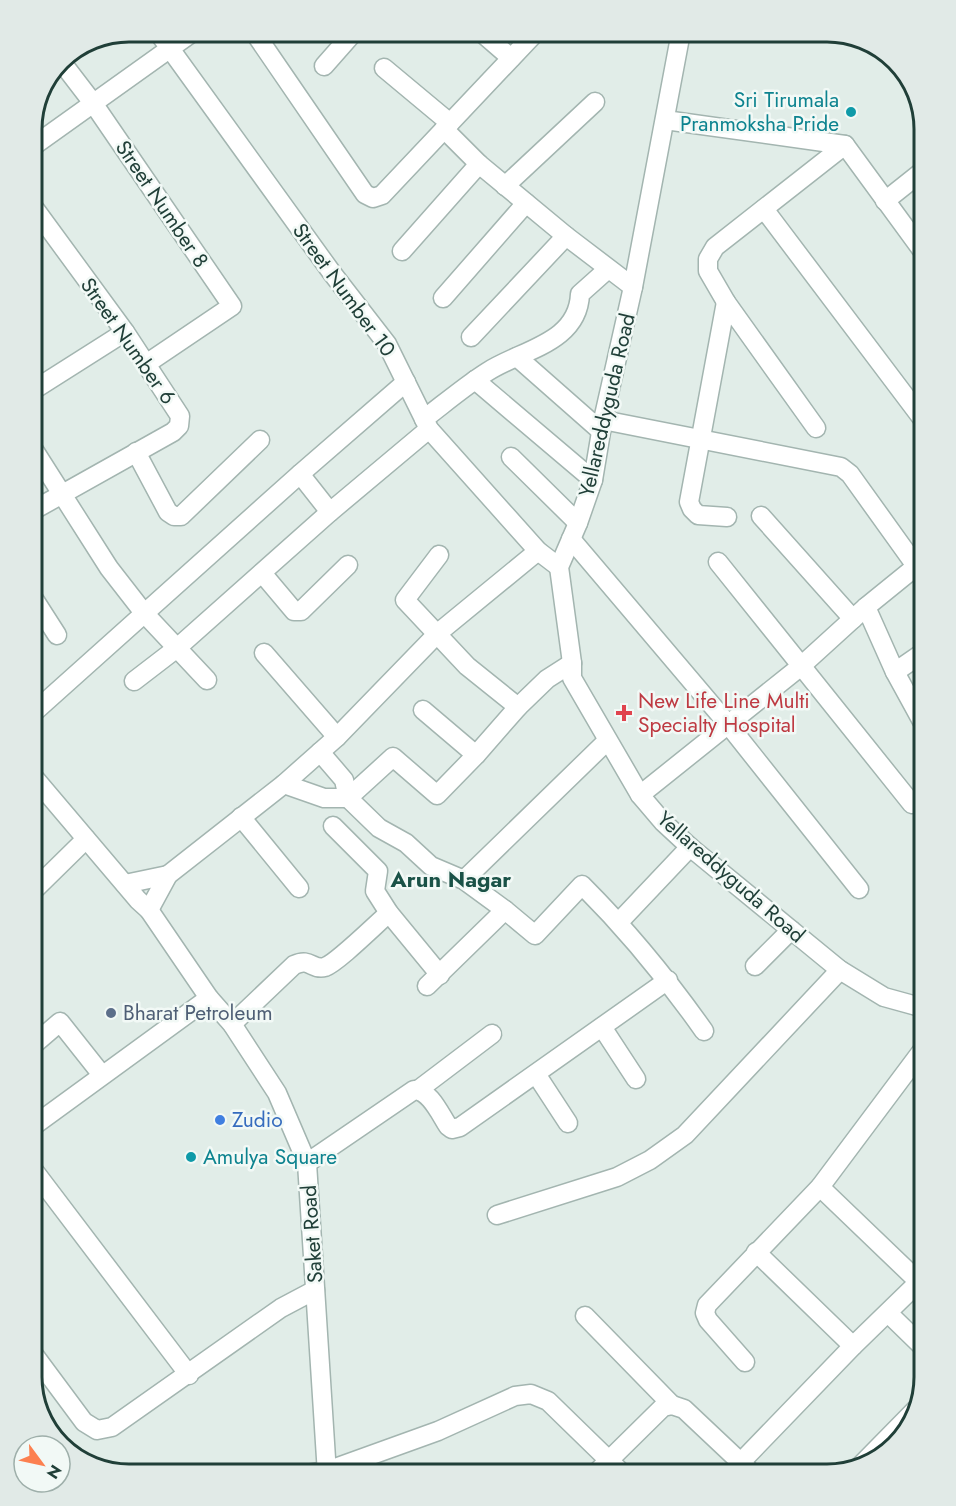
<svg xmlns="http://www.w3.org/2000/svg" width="956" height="1506" font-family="Jost,sans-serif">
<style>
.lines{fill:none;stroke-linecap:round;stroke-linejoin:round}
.minor-casing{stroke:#a3b5b0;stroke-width:21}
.minor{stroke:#fff;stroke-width:18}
.culture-dot{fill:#0f9aa8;stroke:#f2f9f6;stroke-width:2}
.health-dot{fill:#e0444e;stroke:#f2f9f6;stroke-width:2}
.service-dot{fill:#5c6f8a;stroke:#f2f9f6;stroke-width:2}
.shop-dot{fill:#3f7fe0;stroke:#f2f9f6;stroke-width:2}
.labels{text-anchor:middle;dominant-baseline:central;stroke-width:5;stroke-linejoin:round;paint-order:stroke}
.culture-label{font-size:21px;fill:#0d838f;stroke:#f2f9f6;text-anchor:end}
.street-label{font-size:21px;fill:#203f38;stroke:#f2f9f6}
.health-label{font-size:21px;fill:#be3a42;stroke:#f2f9f6;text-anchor:start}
.service-label{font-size:21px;fill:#4e5e75;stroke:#f2f9f6;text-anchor:start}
.shop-label{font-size:21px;fill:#366cbe;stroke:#f2f9f6;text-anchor:start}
.neighbourhood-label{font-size:22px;font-weight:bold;fill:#1a5247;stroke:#f2f9f6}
.rim{fill:none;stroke:#203f38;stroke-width:3}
</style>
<rect width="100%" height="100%" fill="#e1ede8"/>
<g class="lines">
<g class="minor-casing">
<g id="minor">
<polyline points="158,32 332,273 387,344 429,429 538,551 559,567"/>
<polyline points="254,32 365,194 373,198 382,195 536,32"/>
<polyline points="481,32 511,58"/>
<polyline points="681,32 633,287 603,420 593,480 578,523 559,567 572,663 572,678 640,795 663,822 690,847 840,970 884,997 924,1008"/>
<polyline points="60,60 93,103 232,306 146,364"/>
<polyline points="324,66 354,32"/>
<polyline points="384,68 450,123"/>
<polyline points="665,120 845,145 924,253"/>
<polyline points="444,129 479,164"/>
<polyline points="32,147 193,32"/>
<polyline points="505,186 595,102"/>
<polyline points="885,201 924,170"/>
<polyline points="764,209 924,421"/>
<polyline points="402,251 479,164 566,236 633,287"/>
<polyline points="443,298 526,203"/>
<polyline points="726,302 689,502 692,509 698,515 727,517"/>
<polyline points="471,337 566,236"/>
<polyline points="517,357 601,431"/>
<polyline points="475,380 593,480"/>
<polyline points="32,391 125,332"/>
<path d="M424,419c21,-16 41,-33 63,-47 33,-22 91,-28 93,-78l28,-25"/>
<polyline points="603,420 841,467 850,474 916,566"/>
<polyline points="816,428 726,302 708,271 708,259 715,247 845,145"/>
<polyline points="32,447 109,568 144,613 207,680"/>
<polyline points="136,452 168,512 174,516 181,516 260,440"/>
<polyline points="511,457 578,523"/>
<polyline points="300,474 330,512"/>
<polyline points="32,511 173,432 179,426 180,416 125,332 32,205"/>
<polyline points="761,516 853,619"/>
<polyline points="571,539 727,723 859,889"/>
<polyline points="439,555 405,600 467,666 518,707"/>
<polyline points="718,562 912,804"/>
<polyline points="262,573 294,611 301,611 348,565"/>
<polyline points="32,596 57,635"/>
<polyline points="866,607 895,672 924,725"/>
<polyline points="264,653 337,737"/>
<polyline points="895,672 924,652"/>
<polyline points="134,681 177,648 330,512 429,429"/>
<polyline points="423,710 476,755"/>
<polyline points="32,714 300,474 406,382"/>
<path d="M320,752l24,28 4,18 31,30 27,15 25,23 33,14 41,30 30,25 47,-50c47,47 84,92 122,146"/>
<polyline points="32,775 138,900 149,910 209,998 232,1024 277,1093 307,1163 327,1474"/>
<polyline points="284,784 324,798 348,798 393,757 437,795 476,755 518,707 547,679 572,663"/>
<polyline points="640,795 800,667 866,607 924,560"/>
<polyline points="241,817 299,888"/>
<polyline points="333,826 378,871 375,891 389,913 440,975"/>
<polyline points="464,880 607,741"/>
<polyline points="125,884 168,875"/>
<polyline points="32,892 86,839"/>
<polyline points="149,910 168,875 284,784 337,737 438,633 538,551"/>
<polyline points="619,922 690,847"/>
<polyline points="755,966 791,930"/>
<polyline points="427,986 505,910"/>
<path d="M232,1024l62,-59c17,-8 18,6 31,2 13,-5 51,-43 64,-54"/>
<polyline points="602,1027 636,1079"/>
<polyline points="32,1046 60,1022 102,1075"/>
<polyline points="536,1074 568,1123"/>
<polyline points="418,1090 492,1034"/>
<polyline points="32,1127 209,998"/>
<path d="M307,1163l107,-73c16,0 26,24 34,36l4,3 8,-2 208,-147"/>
<polyline points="32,1168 189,1375"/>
<polyline points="820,1187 919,1282"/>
<polyline points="497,1215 617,1177 650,1160 685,1135 840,970"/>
<polyline points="756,1252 853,1346"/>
<polyline points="888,1313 924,1348"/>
<polyline points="585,1316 672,1405"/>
<polyline points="32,1352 84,1422 97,1430 112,1427 281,1308 315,1290"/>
<polyline points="745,1362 708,1320 705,1313 707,1305 820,1187 924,1048"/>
<polyline points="741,1462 853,1346 924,1277"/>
<polyline points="859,1467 916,1409"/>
<polyline points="307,1474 327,1471 438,1431 515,1396 531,1394 548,1401 623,1474"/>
<polyline points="595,1474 663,1407 672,1405 684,1409 753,1474"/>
</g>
</g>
<use href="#minor" class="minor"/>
</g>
<g class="culture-dot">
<circle cx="851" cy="112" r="6"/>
<circle cx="191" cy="1157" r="6"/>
</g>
<path class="health-dot" d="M621 704h6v6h6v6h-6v6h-6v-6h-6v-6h6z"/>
<circle class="service-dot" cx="111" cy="1013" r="6"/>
<circle class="shop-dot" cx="220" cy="1120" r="6"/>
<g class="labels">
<g class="culture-label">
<text x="839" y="100">Sri Tirumala<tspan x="839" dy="24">Pranmoksha Pride</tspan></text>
<text x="203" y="1157" text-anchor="start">Amulya Square</text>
</g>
<g class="street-label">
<text transform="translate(162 204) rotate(56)">Street Number 8</text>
<text transform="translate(344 290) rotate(54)">Street Number 10</text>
<text transform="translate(128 341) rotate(55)">Street Number 6</text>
<text transform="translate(607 405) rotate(-77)">Yellareddyguda Road</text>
<text transform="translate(731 877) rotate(41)">Yellareddyguda Road</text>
<text transform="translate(312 1234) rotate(-94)">Saket Road</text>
</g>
<g class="health-label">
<text x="638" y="701">New Life Line Multi<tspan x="638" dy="24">Specialty Hospital</tspan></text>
</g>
<g class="service-label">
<text x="123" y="1013">Bharat Petroleum</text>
</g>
<g class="shop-label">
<text x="232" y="1120">Zudio</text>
</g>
<g class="neighbourhood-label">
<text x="451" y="879">Arun Nagar</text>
</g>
</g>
<path d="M0 0H956V1506H0ZM129 42H827A87 87 0 0 1 914 129V1377A87 87 0 0 1 827 1464H129A87 87 0 0 1 42 1377V129A87 87 0 0 1 129 42Z" fill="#e1eae7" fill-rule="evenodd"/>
<path class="rim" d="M129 42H827A87 87 0 0 1 914 129V1377A87 87 0 0 1 827 1464H129A87 87 0 0 1 42 1377V129A87 87 0 0 1 129 42Z"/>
<g transform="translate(42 1464) rotate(123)"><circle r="28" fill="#f2f9f6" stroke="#9eafaa" stroke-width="1.5"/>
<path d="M0-4.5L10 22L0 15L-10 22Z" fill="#fc8050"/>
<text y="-9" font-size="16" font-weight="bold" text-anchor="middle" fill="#203f38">N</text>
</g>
</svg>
